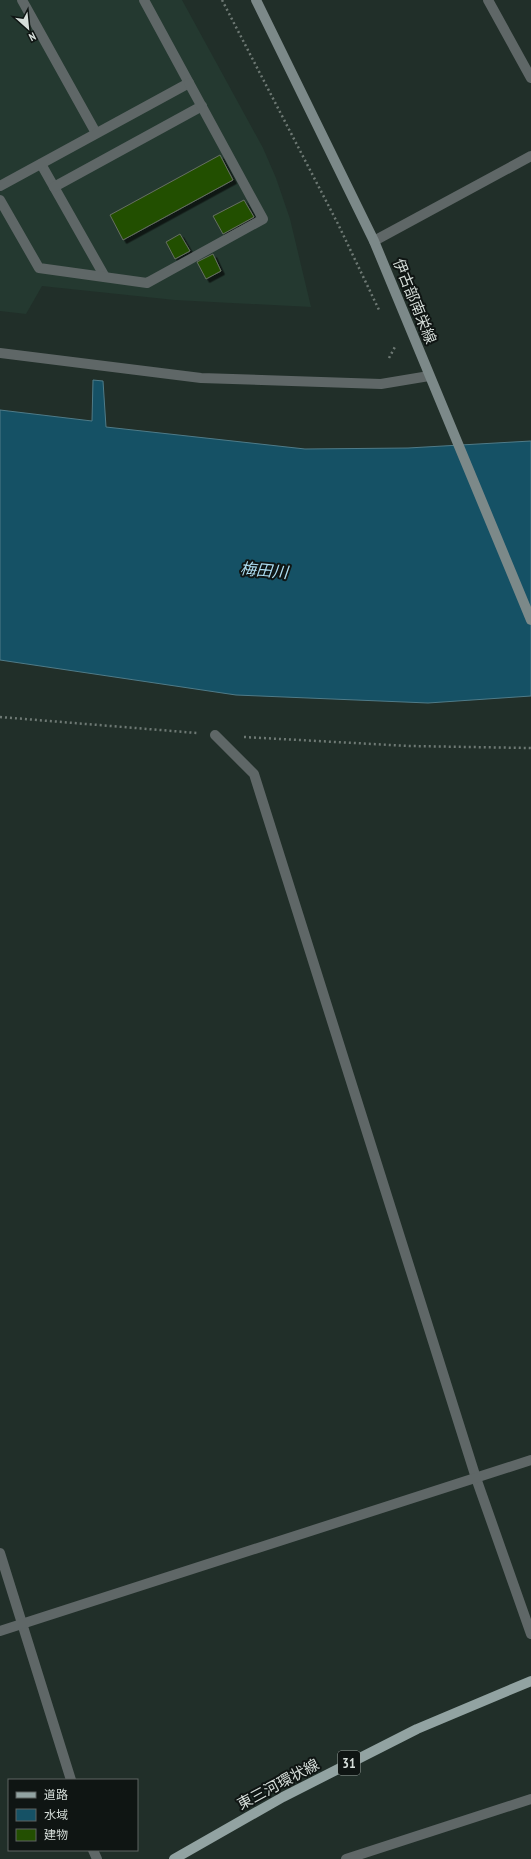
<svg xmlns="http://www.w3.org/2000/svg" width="531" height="1859" font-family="'PT Sans Narrow','Noto Sans JP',sans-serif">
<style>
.built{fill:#243930}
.water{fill:#155165;stroke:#4f7b88}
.building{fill:#234f01;stroke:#666f62;filter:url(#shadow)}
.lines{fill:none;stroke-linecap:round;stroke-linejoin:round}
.path{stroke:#6e7974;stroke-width:2.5;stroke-dasharray:2 3;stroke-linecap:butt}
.service{stroke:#5f6767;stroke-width:10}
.minor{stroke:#5f6767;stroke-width:10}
.secondary{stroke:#7c8989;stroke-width:10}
.primary{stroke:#92a3a2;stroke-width:10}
.labels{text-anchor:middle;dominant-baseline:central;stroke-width:4;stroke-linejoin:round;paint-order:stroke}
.shield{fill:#0f1513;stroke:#9aa29e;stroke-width:1}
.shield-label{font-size:14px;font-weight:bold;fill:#d6deda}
.street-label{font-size:15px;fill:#d6deda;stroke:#0f1513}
.water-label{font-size:16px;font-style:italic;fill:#aedef2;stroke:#0f1513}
</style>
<defs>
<filter id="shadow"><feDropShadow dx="3.5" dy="3.5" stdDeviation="0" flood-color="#0009"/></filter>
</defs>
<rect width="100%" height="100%" fill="#212f29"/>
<polygon class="built" points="0,0 182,0 263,148 276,178 290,219 311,307 175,300 42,286 26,314 0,311"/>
<polygon class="water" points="93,380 103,381 106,427 305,449 408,448 531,441 531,696 428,703 236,695 0,660 0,410 92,421"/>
<g class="building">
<polygon points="220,155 233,180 123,240 110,215"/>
<polygon points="244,200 254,217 223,234 213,216"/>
<polygon points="180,234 190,251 175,259 166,242"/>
<polygon points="213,254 221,271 206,279 197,262"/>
</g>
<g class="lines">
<g class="path">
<polyline points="222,0 338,224 380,312"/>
<polyline points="389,358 396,345"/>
<polyline points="0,717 197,733"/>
<polyline points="244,737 409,746 531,748"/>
</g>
<g class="service">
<polyline points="22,0 96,133"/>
<polyline points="41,164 105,277"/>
<polyline points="0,186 189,83 144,0"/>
<polyline points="54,187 202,106"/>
<polyline points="0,200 39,268 147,283 263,219 189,83"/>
</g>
<g class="minor">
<polyline points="488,0 531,78"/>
<polyline points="374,241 531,156"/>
<polyline points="0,353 201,378 381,384 429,376"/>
<polyline points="215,735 254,774 476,1478 531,1634"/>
<polyline points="0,1553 71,1780"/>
<polyline points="0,1631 531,1460"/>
<polyline points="93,1850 97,1859"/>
<polyline points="346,1859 531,1799"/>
</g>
<polyline class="secondary" points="256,0 374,241 531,620"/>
<polyline class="primary" points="174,1859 283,1797 417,1729 531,1681"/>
</g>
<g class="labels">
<rect class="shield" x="338" y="1751" width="22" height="24" rx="3"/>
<g class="shield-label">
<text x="349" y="1763">31</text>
</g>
<g class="street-label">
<text transform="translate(415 301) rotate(68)">伊古部南栄線</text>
<text transform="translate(278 1784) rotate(-28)">東三河環状線</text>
</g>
<g class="water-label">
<text transform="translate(264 570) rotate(5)">梅田川</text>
</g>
</g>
<rect x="8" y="1779" width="130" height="72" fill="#0f1513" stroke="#5f6563"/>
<rect x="16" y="1792" width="20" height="6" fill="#92a3a2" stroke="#5f6563"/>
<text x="44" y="1799" font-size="12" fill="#d6deda">道路</text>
<rect x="16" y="1809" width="20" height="12" fill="#155165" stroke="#5f6563"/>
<text x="44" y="1819" font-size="12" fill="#d6deda">水域</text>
<rect x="16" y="1829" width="20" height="12" fill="#234f01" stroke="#5f6563"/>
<text x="44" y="1839" font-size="12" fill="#d6deda">建物</text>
<g transform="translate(28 28) rotate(153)" stroke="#0f1513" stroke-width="3" paint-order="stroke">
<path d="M0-3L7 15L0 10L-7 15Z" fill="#d6deda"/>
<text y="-6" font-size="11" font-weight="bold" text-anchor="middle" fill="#d6deda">N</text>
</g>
</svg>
